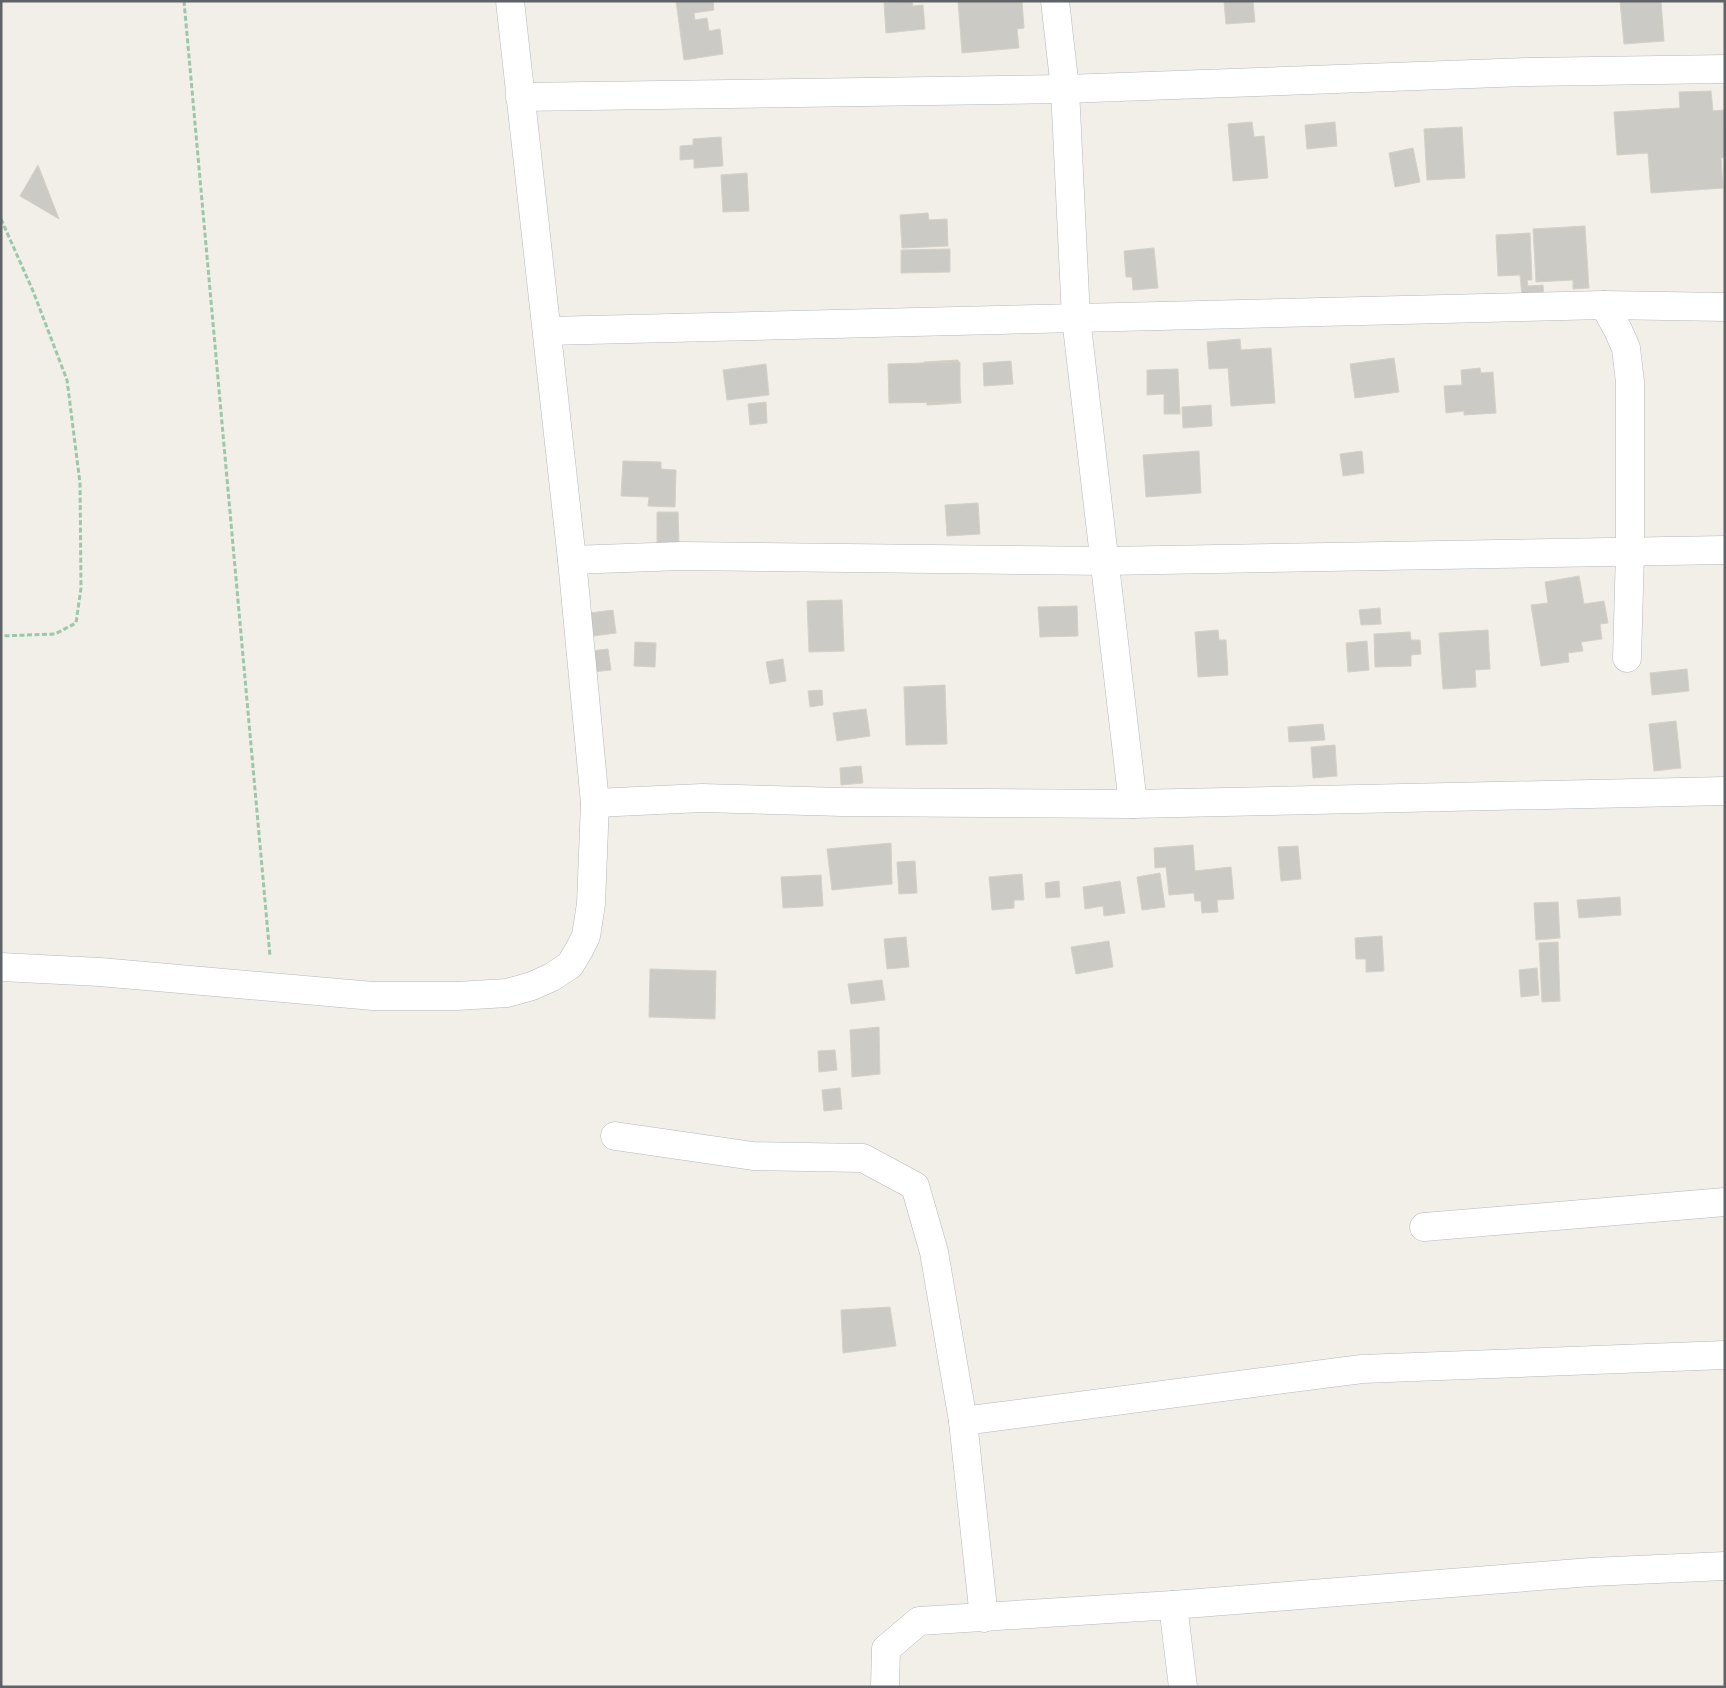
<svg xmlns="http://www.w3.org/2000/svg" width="1726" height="1688" font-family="Cabin,sans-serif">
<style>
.building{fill:#cccac5;stroke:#d6d1c6}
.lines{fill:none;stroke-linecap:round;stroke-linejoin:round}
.minor-casing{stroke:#b5b8bc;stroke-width:29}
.path{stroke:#9cc7a9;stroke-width:3;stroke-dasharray:5 2.5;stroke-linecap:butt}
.minor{stroke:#fff;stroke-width:28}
</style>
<rect width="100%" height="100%" fill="#f1efe8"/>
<g class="building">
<polygon points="676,1 713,1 714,10 694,13 695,20 707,18 709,31 720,29 723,54 684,60"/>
<polygon points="912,1 913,6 923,5 925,29 886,33 884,3"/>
<polygon points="958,1 1022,1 1024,28 1017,29 1019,48 962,53"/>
<polygon points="1224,1 1253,1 1255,22 1226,24"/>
<polygon points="1620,1 1661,1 1664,41 1624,44"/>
<polygon points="1711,91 1713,111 1724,110 1725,157 1721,158 1723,188 1651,193 1648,153 1617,155 1614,112 1680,108 1679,92"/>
<polygon points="1252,122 1254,137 1264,136 1268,178 1233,181 1228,124"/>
<polygon points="1335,122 1337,146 1307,149 1305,125"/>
<polygon points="1462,127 1465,178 1427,180 1424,129"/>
<polygon points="721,137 723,166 694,168 694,159 680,160 680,146 693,145 693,139"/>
<polygon points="1413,148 1420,182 1395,187 1389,153"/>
<polygon points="38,165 59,219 20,196"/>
<polygon points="747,173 749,211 723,212 721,175"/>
<polygon points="928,213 929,220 947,219 948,246 902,248 900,215"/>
<polygon points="1585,226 1589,288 1573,289 1573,280 1536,282 1533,229"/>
<polygon points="1530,233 1532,280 1527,280 1528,286 1543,285 1544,300 1522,296 1520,275 1498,276 1496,235"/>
<polygon points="1154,248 1158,288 1133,290 1132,277 1126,277 1124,251"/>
<polygon points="950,249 950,272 901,273 901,250"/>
<polygon points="1240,339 1241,350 1271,348 1275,403 1231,406 1228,368 1209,369 1207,342"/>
<polygon points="1394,358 1399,392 1355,398 1350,364"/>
<polygon points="958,360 961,403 927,405 924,362"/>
<polygon points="1011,361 1013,384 984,386 983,363"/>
<polygon points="960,362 960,402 889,403 888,364"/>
<polygon points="766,364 769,395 727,400 723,370"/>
<polygon points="1480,368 1481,373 1493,372 1496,413 1464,415 1464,411 1446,413 1444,386 1462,385 1461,370"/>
<polygon points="1178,369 1180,414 1164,414 1164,394 1147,395 1147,370"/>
<polygon points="766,402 767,423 750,425 748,404"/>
<polygon points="1211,405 1212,426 1183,428 1182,407"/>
<polygon points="1199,451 1201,493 1146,497 1143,455"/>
<polygon points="1362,451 1364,473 1343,476 1340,454"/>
<polygon points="623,461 661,462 661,469 676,470 675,507 648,506 649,497 621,496"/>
<polygon points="978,503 980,534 947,536 945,505"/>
<polygon points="657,512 678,512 679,544 657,544"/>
<polygon points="1579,576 1584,604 1604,601 1608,623 1600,624 1602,639 1581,642 1583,651 1568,653 1569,662 1541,666 1531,605 1548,603 1545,582"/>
<polygon points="842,600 844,651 809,652 807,601"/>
<polygon points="1077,606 1078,636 1040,637 1038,607"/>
<polygon points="1380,608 1381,624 1361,625 1359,610"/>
<polygon points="613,610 616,633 593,636 590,613"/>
<polygon points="1218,630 1219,640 1226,640 1228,675 1198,677 1195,632"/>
<polygon points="1488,630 1490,669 1475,670 1476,687 1443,689 1439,633"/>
<polygon points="1410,632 1411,640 1420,640 1421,654 1411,655 1411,666 1375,667 1374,634"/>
<polygon points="1367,641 1369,670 1348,672 1346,643"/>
<polygon points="635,642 656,643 655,667 634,666"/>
<polygon points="608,649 611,670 593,672 591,651"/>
<polygon points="783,659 786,681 770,684 766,662"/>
<polygon points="1687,669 1689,691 1652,695 1650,673"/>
<polygon points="945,685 947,744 906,745 904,687"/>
<polygon points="822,690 823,705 810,707 808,691"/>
<polygon points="866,709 870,736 837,741 833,713"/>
<polygon points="1676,721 1681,768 1654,771 1649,724"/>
<polygon points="1323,724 1325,740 1289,742 1288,727"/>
<polygon points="1335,745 1337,776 1313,778 1311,747"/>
<polygon points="861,766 863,783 841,785 840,768"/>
<polygon points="891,843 892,884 832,890 827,849"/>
<polygon points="1193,845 1195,871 1231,867 1234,899 1217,900 1218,912 1202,913 1201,901 1195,901 1194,893 1169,895 1166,867 1155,868 1154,848"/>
<polygon points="1298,846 1301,879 1281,881 1278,847"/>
<polygon points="915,861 917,893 899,894 897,862"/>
<polygon points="1160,873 1165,907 1142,910 1137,877"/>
<polygon points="1022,874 1024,900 1014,900 1014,908 992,910 989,877"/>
<polygon points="821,875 823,906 783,908 781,877"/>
<polygon points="1059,881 1060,897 1046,898 1045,883"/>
<polygon points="1120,881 1125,913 1104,916 1103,906 1085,909 1083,887"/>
<polygon points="1620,897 1621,915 1579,918 1577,900"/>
<polygon points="1558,902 1560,938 1536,940 1534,903"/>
<polygon points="1382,936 1384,971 1366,972 1366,959 1356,959 1355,938"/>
<polygon points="906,937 909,967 887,969 884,939"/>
<polygon points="1109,941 1113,967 1076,974 1071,947"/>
<polygon points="1558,942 1560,1001 1542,1002 1539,943"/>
<polygon points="1537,968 1539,995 1521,997 1519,970"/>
<polygon points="650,969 716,971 715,1019 649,1017"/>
<polygon points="882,980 885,1000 851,1004 848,984"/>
<polygon points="879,1027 880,1074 852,1077 850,1030"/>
<polygon points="835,1050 837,1070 819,1072 818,1051"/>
<polygon points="840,1088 842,1109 824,1111 822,1090"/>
<polygon points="890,1307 896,1346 843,1353 841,1310"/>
</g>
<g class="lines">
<g class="minor-casing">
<g id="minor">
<polyline points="1055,1 1065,89 1076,318 1133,804"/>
<polyline points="520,97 1065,89 1528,72 1725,69"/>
<polyline points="1604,305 1618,330 1626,348 1630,382 1630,552 1627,658"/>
<polyline points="547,331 1604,305 1725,307"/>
<polyline points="572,560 681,556 1106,561 1725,550"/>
<polyline points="595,803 702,798 842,802 1133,804 1725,791"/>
<polyline points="1,967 100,972 373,996 457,996 507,993 532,986 552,977 570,965 579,950 586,936 591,904 595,803 572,560 510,1"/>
<polyline points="615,1136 753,1156 863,1158 915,1186 934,1252 963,1421 984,1618"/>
<polyline points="1424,1227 1725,1202"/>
<polyline points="963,1421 1362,1369 1725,1355"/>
<polyline points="885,1687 886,1649 919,1621 1173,1605"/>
<polyline points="1183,1687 1173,1605 1591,1572 1725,1566"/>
</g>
</g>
<g class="path">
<polyline points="184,1 270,956"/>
<polyline points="1,219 33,291 67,380 80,483 81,588 76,623 55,634 1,636"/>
</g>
<use href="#minor" class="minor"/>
</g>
<rect width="1726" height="1688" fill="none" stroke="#5f6368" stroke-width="5"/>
</svg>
